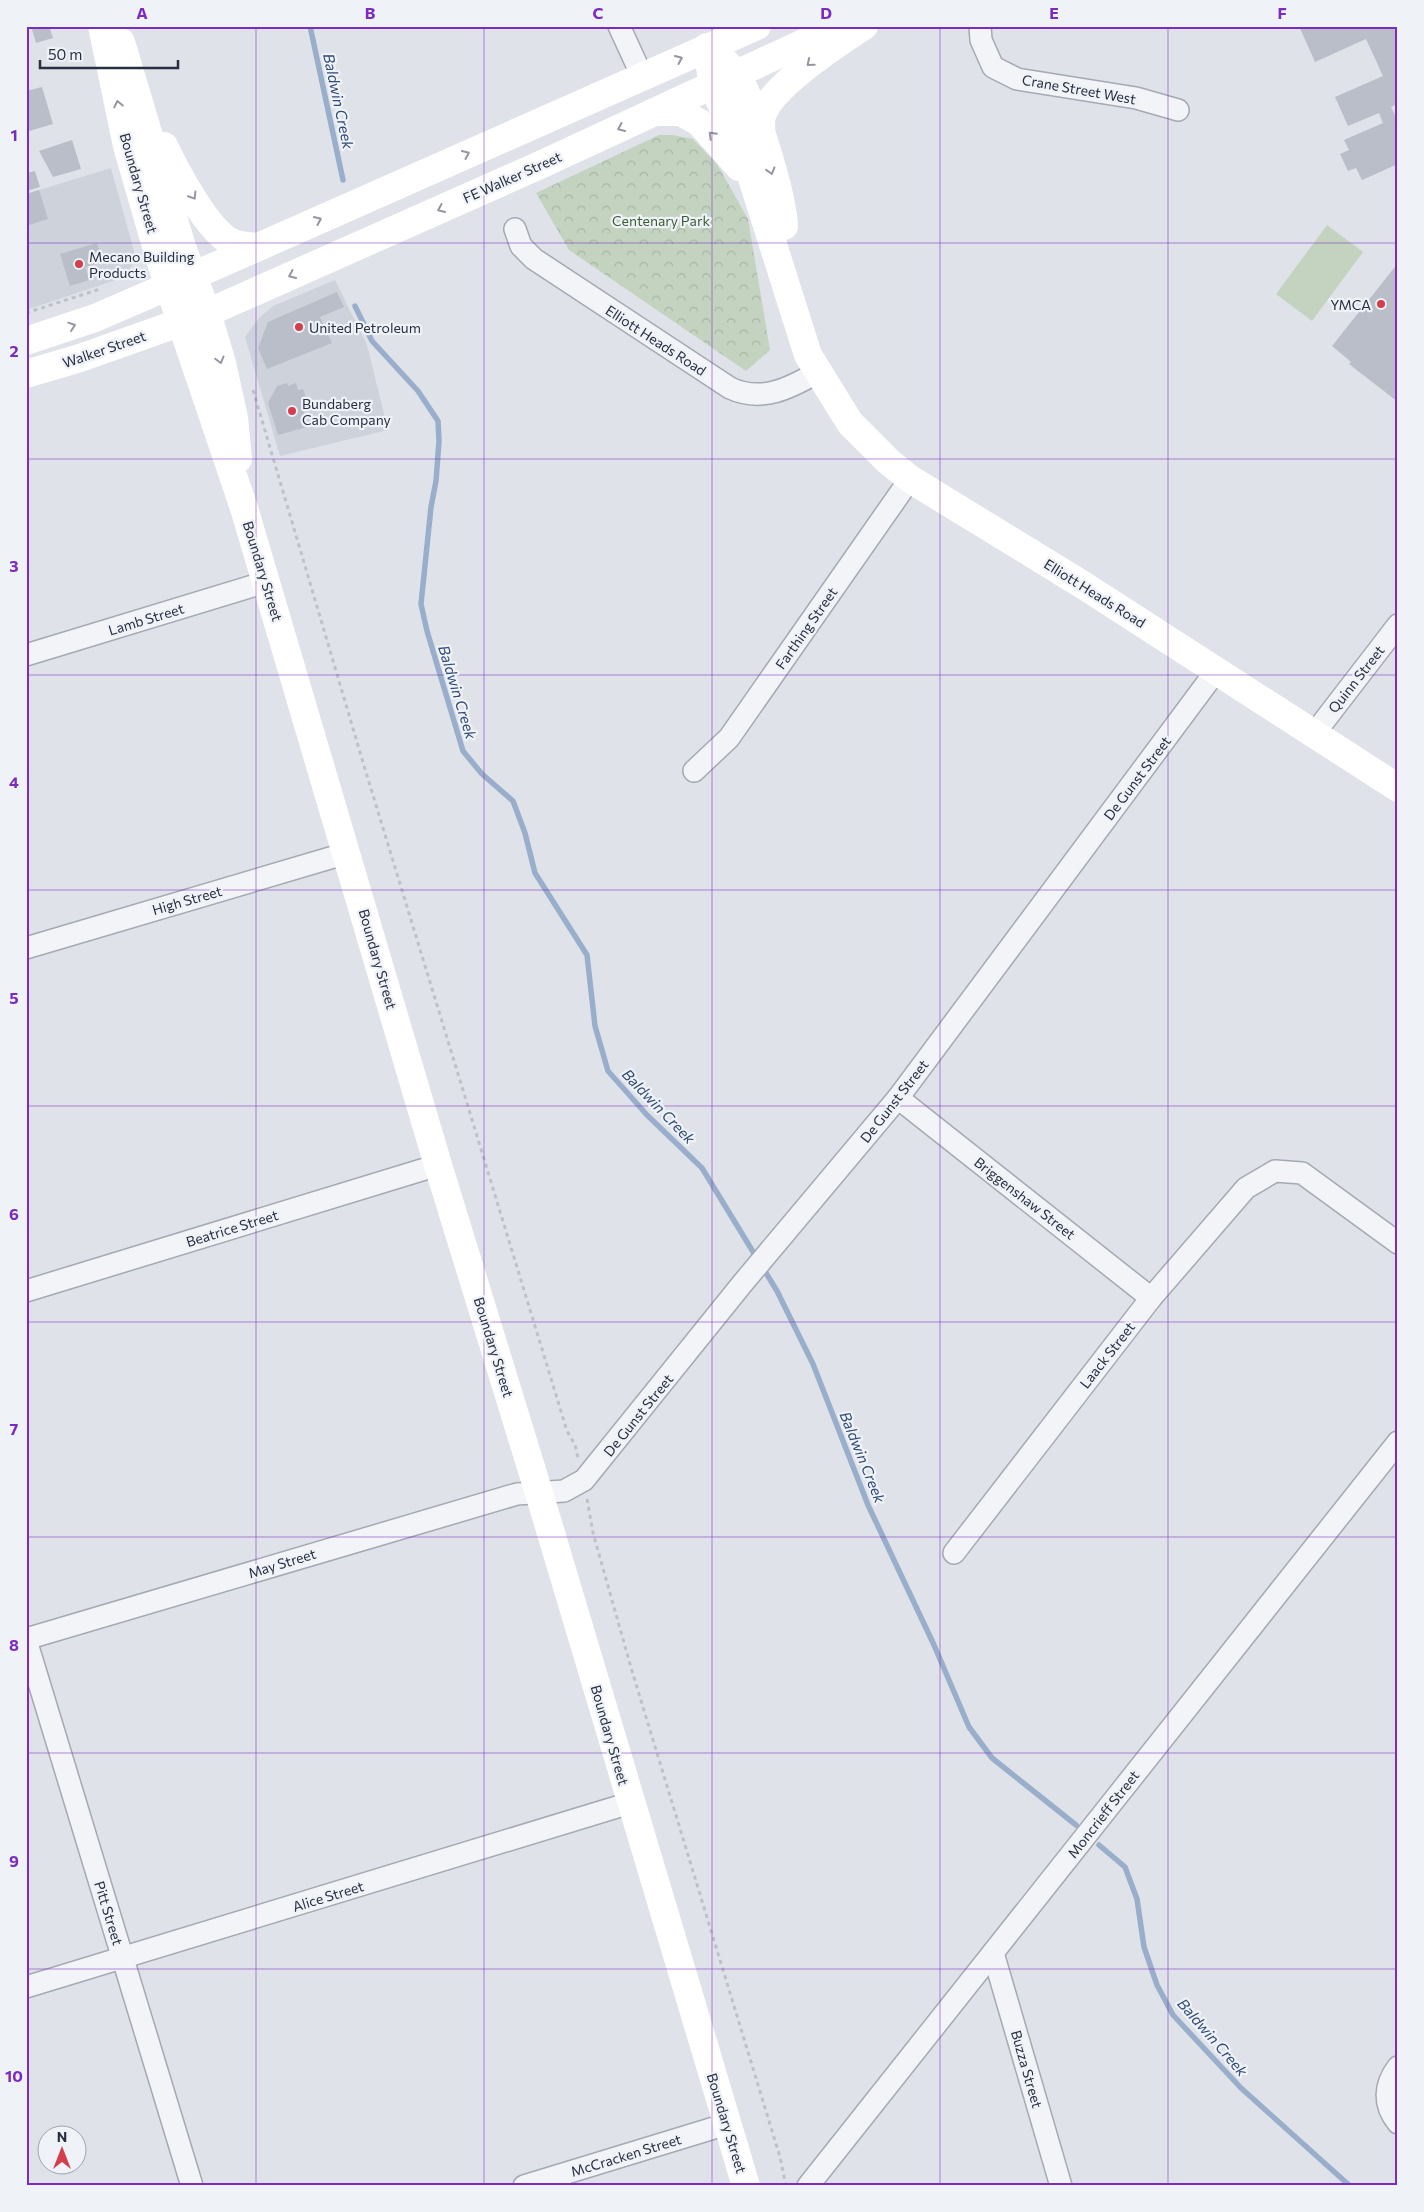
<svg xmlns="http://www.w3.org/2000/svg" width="1424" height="2212" font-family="Commissioner,sans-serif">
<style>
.built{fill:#cdd2db}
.grass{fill:#c4d3c0}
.park{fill:url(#park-crowns)}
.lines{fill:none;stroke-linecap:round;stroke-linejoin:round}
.stream{stroke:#99aecb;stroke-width:5.5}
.building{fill:#b9bec9}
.street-casing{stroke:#a4a9b3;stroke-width:24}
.path{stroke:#bdc1c8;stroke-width:3;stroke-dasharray:4 4;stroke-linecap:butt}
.street{stroke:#f2f4f7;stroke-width:21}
.secondary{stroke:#fff;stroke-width:28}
.oneway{stroke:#9497a0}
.grid{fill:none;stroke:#7b2cbf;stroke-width:1;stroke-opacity:0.55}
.poi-dot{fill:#d33f4d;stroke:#eff2f7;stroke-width:2}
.labels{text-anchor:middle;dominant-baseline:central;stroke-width:4.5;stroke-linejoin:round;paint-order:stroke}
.street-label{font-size:14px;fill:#282f41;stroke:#eff2f7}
.park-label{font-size:14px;fill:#3a5d34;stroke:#eff2f7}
.poi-label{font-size:14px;fill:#282f41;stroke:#eff2f7;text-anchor:start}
.water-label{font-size:15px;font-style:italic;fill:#304b77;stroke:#eff2f7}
.neatline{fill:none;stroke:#7b2cbf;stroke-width:2}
.grid-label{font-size:16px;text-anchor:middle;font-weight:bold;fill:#7b2cbf}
</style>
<defs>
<pattern id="park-crowns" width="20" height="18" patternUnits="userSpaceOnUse" patternTransform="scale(1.25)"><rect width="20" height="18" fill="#c4d3c0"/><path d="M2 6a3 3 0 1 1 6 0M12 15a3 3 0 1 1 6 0" fill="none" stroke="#a8b5a6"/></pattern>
</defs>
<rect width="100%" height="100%" fill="#dfe3e9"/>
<g class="built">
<polygon points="111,168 136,258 125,277 26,310 26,194"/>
<polygon points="335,280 367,345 388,430 280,456 245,337 259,318 273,306"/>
</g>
<polygon class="grass" points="1327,225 1363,252 1312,321 1276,294"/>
<polygon class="park" points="659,135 673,135 693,139 717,164 748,219 770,350 746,371 569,250 536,193"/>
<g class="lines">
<g class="stream">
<polyline points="310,26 343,180"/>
<polyline points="355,306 372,341 418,391 438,421 439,441 436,481 431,507 421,604 427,631 463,751 482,774 513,801 525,833 535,873 587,955 595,1026 608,1071 647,1115 702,1168 758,1260"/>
<polyline points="763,1268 777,1291 813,1364 868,1505 934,1645 969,1727 992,1758 1076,1825"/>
<polyline points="1099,1845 1125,1867 1137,1899 1144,1947 1157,1985 1173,2015 1241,2088 1350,2186"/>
</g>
</g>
<g class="building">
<polygon points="31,26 49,26 53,38 36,43"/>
<polygon points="1299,26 1398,26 1398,104 1391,107 1395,115 1398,114 1398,164 1362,180 1356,168 1348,171 1340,154 1349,150 1344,140 1383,123 1379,113 1348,126 1335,97 1383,76 1366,39 1315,62"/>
<polygon points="42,87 53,124 26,132 26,91"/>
<polygon points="72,140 81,169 53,177 39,151"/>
<polygon points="35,171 40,187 26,191 26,173"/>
<polygon points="39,190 48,219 26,226 26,194"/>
<polygon points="97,243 103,262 85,267 89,280 70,286 60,254"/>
<polygon points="1398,263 1398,402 1349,364 1351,362 1332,346"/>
<polygon points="337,292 344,307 320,317 332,343 267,369 258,348 268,322"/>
<polygon points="287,383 288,386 296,383 298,390 303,389 307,401 302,402 307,427 278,435 268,403 277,386"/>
</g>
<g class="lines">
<g class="street-casing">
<g id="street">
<polyline points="619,26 642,76"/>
<polyline points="980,26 981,40 993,67 1017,79 1136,98 1178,110"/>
<path d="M515,229l6,17 13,13 196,129c32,15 60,0 88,-16"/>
<polyline points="26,655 266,582"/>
<polyline points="1314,734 1398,625"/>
<polyline points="694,771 729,738 910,479"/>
<polyline points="26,948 347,853"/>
<polyline points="898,1098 1151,1298"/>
<polyline points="26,1291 438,1165"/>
<polyline points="954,1553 1151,1298 1246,1188 1275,1171 1302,1173 1398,1243"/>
<polyline points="26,1639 517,1494 564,1491 584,1480 742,1284 898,1098 1216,671"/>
<polyline points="26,1640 192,2186"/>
<polyline points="993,1953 1061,2186"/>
<polyline points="26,1987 630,1803"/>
<path d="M1398,2067c-14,18 -15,38 0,56"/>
<polyline points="524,2186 727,2124"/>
<polyline points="808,2186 1398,1442"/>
</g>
</g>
<g class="path">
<polyline points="26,313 100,289"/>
<polyline points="253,390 365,769 567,1431 575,1445 578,1458"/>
<polyline points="587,1499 593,1533 632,1671 780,2157 786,2186"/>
</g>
<use href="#street" class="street"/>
<g class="secondary">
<polyline points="102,26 127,146 160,260 244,508 438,1165 539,1493 746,2186"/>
<polyline points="121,42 182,247 207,313 222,363 234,418 238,459"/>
<polyline points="707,47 713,86 745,156 808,355 850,423 888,461 910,479 1083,585 1398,788"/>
<path d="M725,62c4,4 9,9 12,14 18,29 45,116 47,150"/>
<polyline points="656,112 681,112 700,123 739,167"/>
<path d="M761,139c1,-7 -1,-16 1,-23 9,-30 76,-73 102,-90"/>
<path d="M164,146c12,25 43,84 67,96 8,4 18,4 27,5"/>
<polyline points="26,341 95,318 220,264 757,26"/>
<polyline points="26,374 80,358 207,313 540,165 840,26"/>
</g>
</g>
<defs><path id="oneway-chevron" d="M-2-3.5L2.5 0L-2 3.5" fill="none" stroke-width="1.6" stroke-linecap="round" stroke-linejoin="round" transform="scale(1.25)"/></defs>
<g class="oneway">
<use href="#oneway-chevron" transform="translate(679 59) rotate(-24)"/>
<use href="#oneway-chevron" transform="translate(810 63) rotate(140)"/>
<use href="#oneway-chevron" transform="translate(118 104) rotate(-102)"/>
<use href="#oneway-chevron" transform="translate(621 128) rotate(156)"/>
<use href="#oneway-chevron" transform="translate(712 135) rotate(-135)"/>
<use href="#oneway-chevron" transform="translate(466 154) rotate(-24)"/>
<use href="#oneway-chevron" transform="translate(771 171) rotate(73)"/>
<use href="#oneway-chevron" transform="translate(193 196) rotate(58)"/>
<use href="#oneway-chevron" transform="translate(441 209) rotate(156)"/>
<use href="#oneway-chevron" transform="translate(318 220) rotate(-24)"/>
<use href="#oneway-chevron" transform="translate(292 275) rotate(156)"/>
<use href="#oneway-chevron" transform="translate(72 326) rotate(-19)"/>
<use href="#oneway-chevron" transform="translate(220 360) rotate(75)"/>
</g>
<path class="grid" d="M256,26v2160M484,26v2160M712,26v2160M940,26v2160M1168,26v2160M26,243h1372M26,459h1372M26,675h1372M26,890h1372M26,1106h1372M26,1322h1372M26,1537h1372M26,1753h1372M26,1969h1372"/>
<g class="poi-dot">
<circle cx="79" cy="264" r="5"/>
<circle cx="1381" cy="304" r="5"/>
<circle cx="299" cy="327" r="5"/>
<circle cx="292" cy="411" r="5"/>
</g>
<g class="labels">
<g class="street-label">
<text transform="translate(1079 89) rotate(10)">Crane Street West</text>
<text transform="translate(512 177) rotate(-24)">FE Walker Street</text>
<text transform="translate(139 183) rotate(74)">Boundary Street</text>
<text transform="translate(656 340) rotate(33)">Elliott Heads Road</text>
<text transform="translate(104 349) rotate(-19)">Walker Street</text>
<text transform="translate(263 571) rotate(73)">Boundary Street</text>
<text transform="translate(1095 593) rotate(32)">Elliott Heads Road</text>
<text transform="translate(146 619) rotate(-17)">Lamb Street</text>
<text transform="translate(806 628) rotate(-55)">Farthing Street</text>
<text transform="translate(1356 679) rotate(-52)">Quinn Street</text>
<text transform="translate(1137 778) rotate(-53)">De Gunst Street</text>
<text transform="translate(187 900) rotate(-16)">High Street</text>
<text transform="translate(378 959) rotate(74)">Boundary Street</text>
<text transform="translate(894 1101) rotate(-52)">De Gunst Street</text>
<text transform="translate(1025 1198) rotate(38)">Briggenshaw Street</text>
<text transform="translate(232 1228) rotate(-17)">Beatrice Street</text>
<text transform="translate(494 1347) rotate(73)">Boundary Street</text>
<text transform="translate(1107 1355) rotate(-52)">Laack Street</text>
<text transform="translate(638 1415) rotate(-51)">De Gunst Street</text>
<text transform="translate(282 1563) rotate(-17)">May Street</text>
<text transform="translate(610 1735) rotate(74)">Boundary Street</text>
<text transform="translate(1103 1814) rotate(-52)">Moncrieff Street</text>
<text transform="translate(328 1896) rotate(-17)">Alice Street</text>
<text transform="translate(109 1913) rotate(73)">Pitt Street</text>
<text transform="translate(1027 2069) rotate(74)">Buzza Street</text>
<text transform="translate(727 2123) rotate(73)">Boundary Street</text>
<text transform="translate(626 2155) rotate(-17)">McCracken Street</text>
</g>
<g class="park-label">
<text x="661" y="220">Centenary Park</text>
</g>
<g class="poi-label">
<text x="89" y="256">Mecano Building<tspan x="89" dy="16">Products</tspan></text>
<text x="1371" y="304" text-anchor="end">YMCA</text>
<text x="309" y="327">United Petroleum</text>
<text x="302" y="403">Bundaberg<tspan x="302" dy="16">Cab Company</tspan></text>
</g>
<g class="water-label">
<text transform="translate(339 101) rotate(78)">Baldwin Creek</text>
<text transform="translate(458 692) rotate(73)">Baldwin Creek</text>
<text transform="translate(659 1106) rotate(46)">Baldwin Creek</text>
<text transform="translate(863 1457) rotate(68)">Baldwin Creek</text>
<text transform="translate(1213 2037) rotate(49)">Baldwin Creek</text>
</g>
</g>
<rect width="1424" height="2212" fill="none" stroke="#eff2f7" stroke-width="55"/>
<g transform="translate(62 2150)"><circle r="24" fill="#eff2f7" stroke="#9fa4ae"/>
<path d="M0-4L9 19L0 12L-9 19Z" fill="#d33f4d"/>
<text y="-8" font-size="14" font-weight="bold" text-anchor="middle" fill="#282f41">N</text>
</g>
<path d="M40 60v8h138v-8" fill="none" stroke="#282f41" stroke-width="2.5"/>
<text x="48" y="60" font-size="15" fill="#282f41" stroke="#eff2f7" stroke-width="4" paint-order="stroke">50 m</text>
<rect x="28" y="28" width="1368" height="2156" class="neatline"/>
<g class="grid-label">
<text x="142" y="19">A</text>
<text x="370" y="19">B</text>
<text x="598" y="19">C</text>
<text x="826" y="19">D</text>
<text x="1054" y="19">E</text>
<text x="1282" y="19">F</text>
<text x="14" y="141">1</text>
<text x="14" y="357">2</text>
<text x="14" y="572">3</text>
<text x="14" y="788">4</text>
<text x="14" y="1004">5</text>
<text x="14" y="1220">6</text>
<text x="14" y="1435">7</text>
<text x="14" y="1651">8</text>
<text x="14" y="1867">9</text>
<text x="14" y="2082">10</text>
</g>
</svg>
